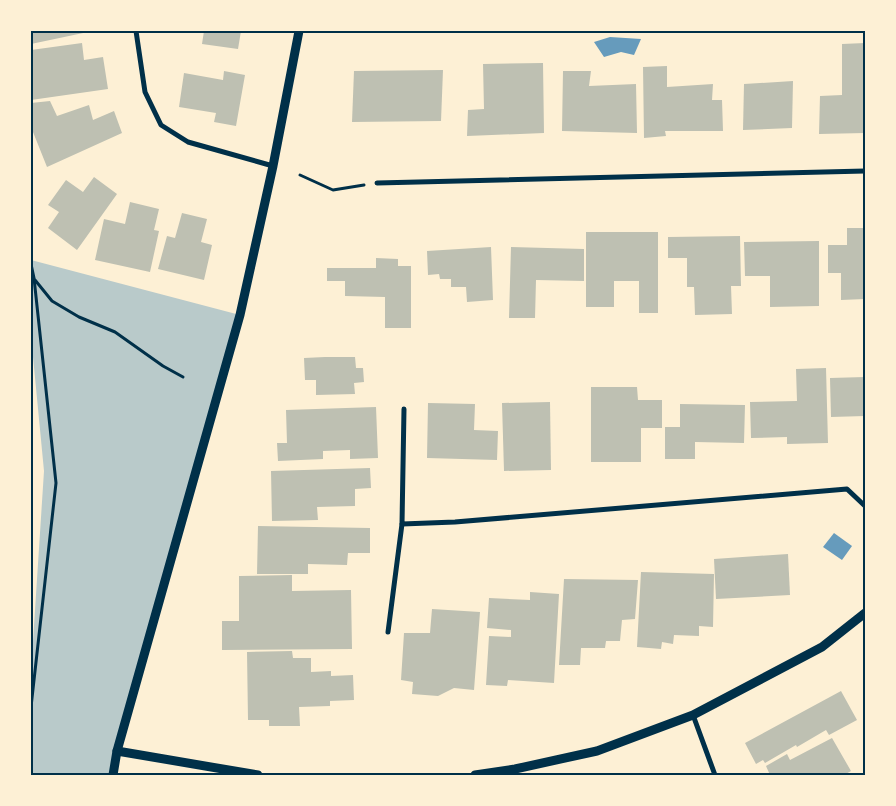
<svg xmlns="http://www.w3.org/2000/svg" width="896" height="806" font-family="Karla,sans-serif">
<style>
.green{fill:#b9caca}
.water{fill:#669bbc}
.building{fill:#bec0b2}
.lines{fill:none;stroke-linecap:round;stroke-linejoin:round}
.path{stroke:#003049;stroke-width:3}
.minor{stroke:#003049;stroke-width:5}
.tertiary{stroke:#003049;stroke-width:9}
.neatline{fill:none;stroke:#003049;stroke-width:2}
</style>
<rect width="100%" height="100%" fill="#fdf0d5"/>
<polygon class="green" points="31,260 240,315 113,775 31,775 31,672 44,471 31,336"/>
<g class="water">
<polygon points="610,37 641,39 634,55 621,52 604,57 594,42"/>
<polygon points="834,533 852,546 842,560 823,547"/>
</g>
<g class="building">
<polygon points="31,31 88,31 88,32 31,44"/>
<polygon points="204,31 241,31 238,49 202,44"/>
<polygon points="82,43 84,60 103,57 108,89 31,100 31,50"/>
<polygon points="865,43 865,133 819,134 820,96 842,95 842,44"/>
<polygon points="543,63 544,133 467,136 468,110 484,109 483,64"/>
<polygon points="667,66 667,87 713,84 712,100 722,100 723,131 665,131 666,136 644,138 643,67"/>
<polygon points="443,70 441,121 352,122 354,71"/>
<polygon points="224,71 245,75 236,126 214,122 216,113 179,107 184,73 223,80"/>
<polygon points="563,71 591,71 589,86 636,84 637,133 562,131"/>
<polygon points="793,81 792,128 743,130 744,84"/>
<polygon points="50,101 57,116 89,105 93,120 114,111 122,133 47,167 31,127 31,103"/>
<polygon points="94,177 117,194 77,250 48,228 59,212 48,205 66,180 83,192"/>
<polygon points="130,202 159,209 154,230 159,231 150,272 95,260 104,219 125,224"/>
<polygon points="182,213 207,219 201,242 212,245 204,280 158,269 167,236 175,238"/>
<polygon points="847,228 865,228 865,299 841,300 841,273 828,273 828,245 847,245"/>
<polygon points="586,232 658,232 658,313 639,313 639,281 614,281 614,307 586,307"/>
<polygon points="740,236 741,286 731,286 732,314 695,315 694,287 687,287 687,258 668,258 668,237"/>
<polygon points="819,241 819,306 770,307 770,276 745,276 744,242"/>
<polygon points="491,247 493,300 467,302 466,287 451,287 451,279 440,279 439,274 428,275 427,251"/>
<polygon points="511,247 584,249 584,281 536,280 535,318 509,318"/>
<polygon points="376,258 398,259 398,266 411,266 411,328 385,328 385,297 345,296 345,281 327,281 327,268 376,268"/>
<polygon points="325,357 355,357 356,368 363,368 364,382 354,383 355,394 316,395 316,380 305,380 304,358"/>
<polygon points="826,368 828,443 787,444 787,437 751,438 750,402 797,401 796,369"/>
<polygon points="865,377 865,416 831,417 830,378"/>
<polygon points="591,387 637,387 638,400 662,400 662,428 641,428 641,462 591,462"/>
<polygon points="550,402 551,470 504,471 502,403"/>
<polygon points="428,403 475,404 474,430 498,431 497,460 427,458"/>
<polygon points="680,404 745,405 744,443 695,442 695,459 665,459 665,427 680,427"/>
<polygon points="376,407 378,458 350,459 350,450 323,451 323,459 278,461 277,443 287,443 286,410"/>
<polygon points="370,468 371,488 355,489 355,506 317,507 318,520 272,521 271,471"/>
<polygon points="258,526 370,528 370,553 348,553 347,565 308,564 308,574 257,574"/>
<polygon points="788,554 790,595 716,599 714,559"/>
<polygon points="641,572 714,574 713,627 699,626 699,636 674,635 673,644 662,642 661,649 637,647"/>
<polygon points="292,575 292,591 351,590 352,649 222,650 222,621 239,621 239,576"/>
<polygon points="564,579 638,580 635,619 622,620 620,641 606,641 605,648 581,648 580,665 559,665"/>
<polygon points="530,592 559,594 554,683 508,680 507,686 486,685 489,636 511,637 511,630 487,628 489,598 530,600"/>
<polygon points="432,609 480,612 474,690 454,688 438,696 412,694 413,682 401,680 404,633 430,633"/>
<polygon points="292,651 293,658 311,658 311,672 331,671 331,676 353,675 354,700 330,701 330,706 299,707 300,726 269,726 269,720 248,720 247,652"/>
<polygon points="841,691 857,720 829,735 826,730 797,747 796,745 765,763 763,760 756,764 745,743"/>
<polygon points="832,738 851,771 844,775 770,775 766,766 787,754 790,760"/>
</g>
<g class="lines">
<g class="path">
<polyline points="300,175 333,190 364,185"/>
<polyline points="31,264 34,278 56,483 31,707"/>
<polyline points="35,280 52,301 79,317 115,332 163,366 183,377"/>
</g>
<g class="minor">
<polyline points="136,31 145,92 161,125 188,142 273,166"/>
<polyline points="377,183 865,171"/>
<polyline points="404,409 402,524 455,522 847,489 865,506"/>
<polyline points="388,632 402,524"/>
<polyline points="693,715 715,775"/>
</g>
<g class="tertiary">
<polyline points="117,751 258,775"/>
<polyline points="113,775 117,751 240,315 273,166 299,31"/>
<polyline points="475,775 515,769 597,751 693,715 822,647 865,613"/>
</g>
</g>
<rect width="896" height="806" fill="none" stroke="#fdf0d5" stroke-width="65"/>
<rect x="32" y="32" width="832" height="742" class="neatline"/>
</svg>
